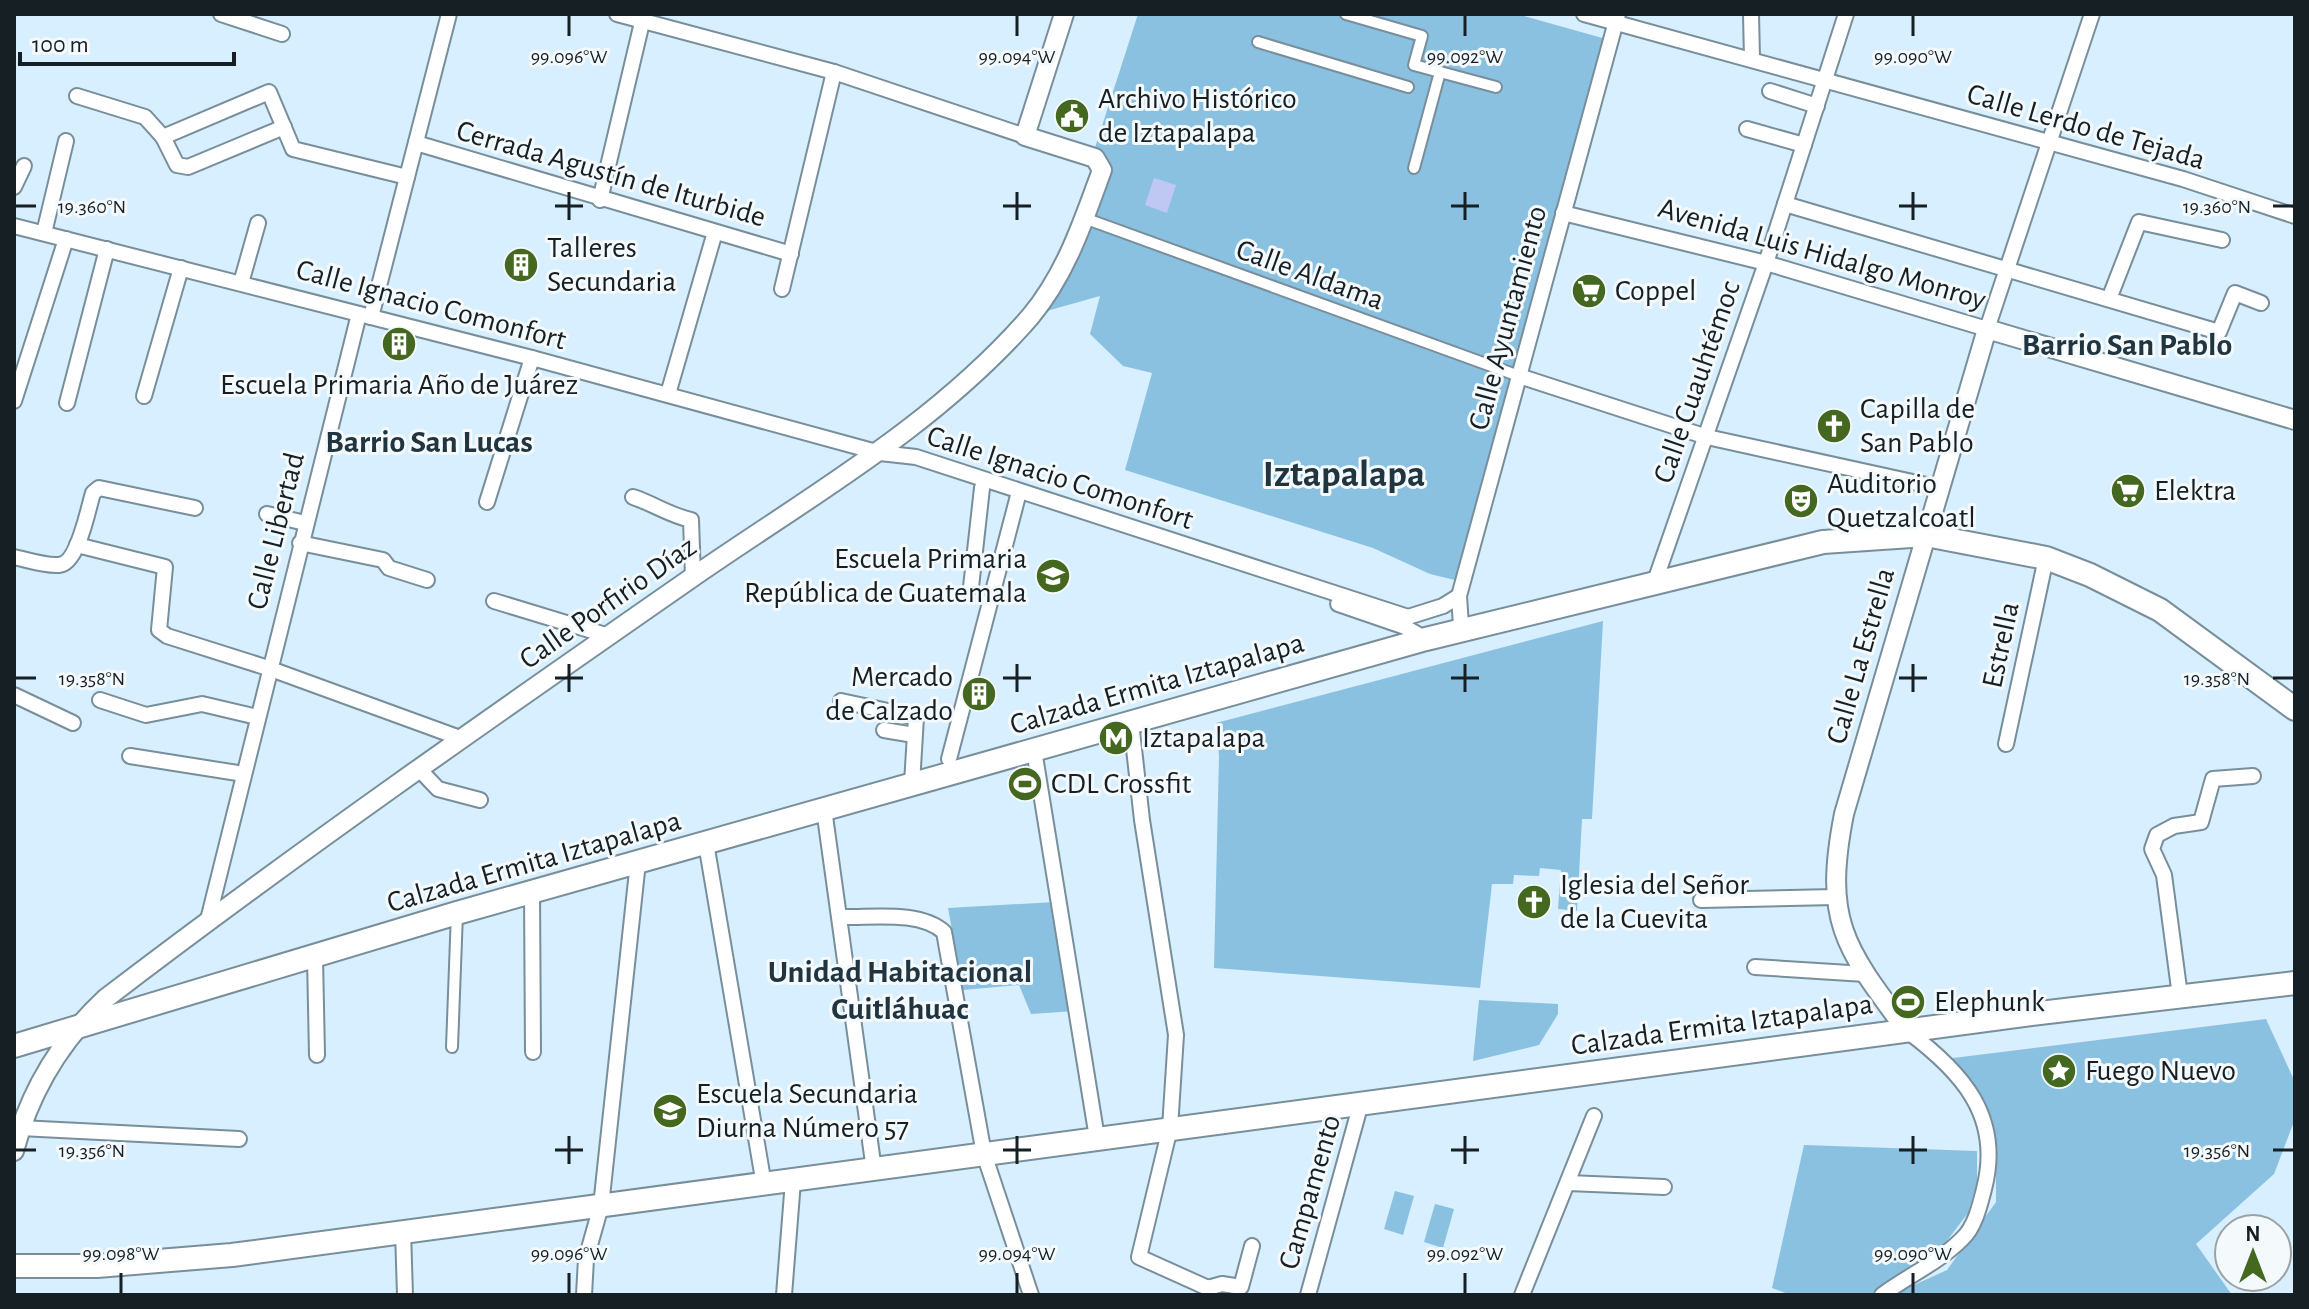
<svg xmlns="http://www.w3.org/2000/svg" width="2309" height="1309" font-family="'Alegreya Sans',sans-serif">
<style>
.green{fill:#8bc1e0}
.water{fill:#bfc8f3}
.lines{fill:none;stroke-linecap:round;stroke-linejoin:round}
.pedestrian-casing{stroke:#788e9b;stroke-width:14}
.minor-casing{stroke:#788e9b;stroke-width:18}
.tertiary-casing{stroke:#788e9b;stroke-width:22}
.primary-casing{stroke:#788e9b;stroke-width:26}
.pedestrian{stroke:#fff;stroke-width:10}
.minor{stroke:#fff;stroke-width:14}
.tertiary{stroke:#fff;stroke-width:18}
.primary{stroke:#fff;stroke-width:22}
.ticks{fill:none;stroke:#161f24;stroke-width:3}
.labels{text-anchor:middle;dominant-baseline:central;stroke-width:6;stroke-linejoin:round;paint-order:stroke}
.poi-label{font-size:30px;fill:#161f24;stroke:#f4f9fc;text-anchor:start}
.street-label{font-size:30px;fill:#161f24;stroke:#f4f9fc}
.neighbourhood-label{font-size:32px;font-weight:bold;fill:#213540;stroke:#f4f9fc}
.district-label{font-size:38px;font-weight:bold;fill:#213540;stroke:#f4f9fc}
.ticks-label{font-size:20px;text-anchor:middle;fill:#161f24;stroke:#f4f9fc;stroke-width:6;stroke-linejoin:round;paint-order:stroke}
</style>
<rect width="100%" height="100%" fill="#d7effe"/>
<g class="green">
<polygon points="1138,14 1517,14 1606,39 1459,581 1430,574 1373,548 1125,470 1152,373 1123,366 1090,334 1100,296 1036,314 1108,167 1093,154"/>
<polygon points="1603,621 1592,819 1582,819 1577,911 1558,909 1561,870 1540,868 1539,876 1514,875 1513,884 1492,884 1480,988 1214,968 1219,756 1216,723"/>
<polygon points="1055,902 1075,1011 1031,1014 1019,985 963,990 948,908"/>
<polygon points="1479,1000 1558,1004 1558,1014 1539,1045 1473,1061"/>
<polygon points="2266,1019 2295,1082 2295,1119 2274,1174 2196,1244 2232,1295 1892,1295 1947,1270 1996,1202 1996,1141 1945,1059"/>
<polygon points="1804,1145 1977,1151 1977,1182 1968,1213 1940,1250 1873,1295 1791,1295 1772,1288"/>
<polygon points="1395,1191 1414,1196 1403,1235 1384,1229"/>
<polygon points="1435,1204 1454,1209 1443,1248 1424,1242"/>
</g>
<polygon class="water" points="1154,178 1176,185 1167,213 1145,205"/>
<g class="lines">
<g class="pedestrian-casing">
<g id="pedestrian">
<polyline points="1346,14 1422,36 1414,65 1440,72 1414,168"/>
<polyline points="1258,42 1408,87"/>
<polyline points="1440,72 1496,87"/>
<polyline points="1084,218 1519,376"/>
<polyline points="452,1047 457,913"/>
</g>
</g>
<g class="minor-casing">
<g id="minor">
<polyline points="221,14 282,34"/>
<polyline points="617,14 834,72 1025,136"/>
<polyline points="1584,14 2183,179 2295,216"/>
<polyline points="1751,14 1752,58"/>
<polyline points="1770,91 1817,106"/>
<polyline points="77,96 145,117 163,137 269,92 293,149 407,177"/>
<polyline points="1747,129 1804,145"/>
<polyline points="163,137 177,165 188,167 284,127"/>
<polyline points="416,143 791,254"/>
<polyline points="14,187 24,166"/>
<polyline points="600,200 644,14"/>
<polyline points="1785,204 2219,332 2235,293 2261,303"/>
<polyline points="1563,213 1766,263 1987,329 2092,14"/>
<polyline points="14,226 532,358 880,453 916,457 1408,617 1443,606 1459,596"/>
<polyline points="44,233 66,141"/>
<polyline points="241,283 258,223"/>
<polyline points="782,289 834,72"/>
<polyline points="2109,299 2139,222 2222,240"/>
<polyline points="371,317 449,14"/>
<polyline points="1519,376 1707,437 1940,488"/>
<polyline points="668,394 715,232"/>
<polyline points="144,396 181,268"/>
<polyline points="14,401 66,239"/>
<polyline points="67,403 107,249"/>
<path d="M633,497c21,7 36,18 58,23l2,57"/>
<polyline points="487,502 532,358"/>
<polyline points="267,514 305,523"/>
<polyline points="300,543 383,560 389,568 427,580"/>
<polyline points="77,545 165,567 159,630 167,636 268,668 460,738"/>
<path d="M14,557c13,3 31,9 45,8 19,-1 29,-56 34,-72l6,-5 96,20"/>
<polyline points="1654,584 1766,263 1846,14"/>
<polyline points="971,587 982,488"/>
<polyline points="494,601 609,636"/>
<polyline points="1338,604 1405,627 1426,639"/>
<polyline points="1469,630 1461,626 1459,596 1618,14"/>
<polyline points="14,695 73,723"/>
<polyline points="100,700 146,715 202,704 257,717"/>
<polyline points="841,701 916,717 912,784"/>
<polyline points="1131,722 1142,820 1176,1035 1170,1128 1139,1257 1208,1288 1222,1284 1241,1287 1252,1246"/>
<polyline points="884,730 914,735"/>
<polyline points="2006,744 2046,558"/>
<polyline points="1034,750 1097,1138"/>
<polyline points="130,756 244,774"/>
<polyline points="949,759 1019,492"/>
<polyline points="418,768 438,789 480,800"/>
<polyline points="824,809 874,1170"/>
<polyline points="706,843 764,1185"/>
<polyline points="532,892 533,1052"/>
<polyline points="1701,900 1835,897"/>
<path d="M840,917c32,1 79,-7 104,15l40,222 47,141"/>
<polyline points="207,924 359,314"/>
<polyline points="315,958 317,1055"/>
<polyline points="1755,967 1865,974"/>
<polyline points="2180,996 2164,875 2152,849 2157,835 2174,826 2201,822 2213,779 2253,776"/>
<polyline points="20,1128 239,1139"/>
<polyline points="1568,1183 1664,1187"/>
<polyline points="403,1231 405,1295"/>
<polyline points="584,1295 586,1259 601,1206 638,862"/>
<polyline points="784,1295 793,1181"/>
<polyline points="1308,1295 1361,1103"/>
<polyline points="1522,1295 1594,1116"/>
<path d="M1882,1295c27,-20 56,-32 80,-56 13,-12 18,-34 22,-50 19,-73 -23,-118 -77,-158"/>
</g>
</g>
<g class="tertiary-casing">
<g id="tertiary">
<path d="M1907,1031c-63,-84 -84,-110 -63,-217l143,-485 308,91"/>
<path d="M14,1151c16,-60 45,-109 91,-152 191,-146 388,-283 585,-420 118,-82 244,-152 340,-262 36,-43 53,-95 72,-147l-7,-12 -70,-22 39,-122"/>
</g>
</g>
<g class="primary-casing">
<g id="primary">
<polyline points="14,1046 457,913 1426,639 1823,542 1926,535 2046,558 2090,575 2160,610 2295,709"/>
<polyline points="14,1266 97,1266 232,1255 2031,1014 2295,983"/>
</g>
</g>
<use href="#pedestrian" class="pedestrian"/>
<use href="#minor" class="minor"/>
<use href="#tertiary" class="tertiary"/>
<use href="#primary" class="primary"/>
</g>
<path class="ticks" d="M569,16v20M1017,16v20M1465,16v20M1913,16v20M569,192v28M1017,192v28M1465,192v28M1913,192v28M16,206h20M555,206h28M1003,206h28M1451,206h28M1899,206h28M2273,206h20M569,664v28M1017,664v28M1465,664v28M1913,664v28M16,678h20M555,678h28M1003,678h28M1451,678h28M1899,678h28M2273,678h20M569,1136v28M1017,1136v28M1465,1136v28M1913,1136v28M16,1150h20M555,1150h28M1003,1150h28M1451,1150h28M1899,1150h28M2273,1150h20M121,1273v20M569,1273v20M1017,1273v20M1465,1273v20M1913,1273v20"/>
<defs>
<g id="civic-disc" transform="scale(1.8)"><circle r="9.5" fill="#446820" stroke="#f4f9fc"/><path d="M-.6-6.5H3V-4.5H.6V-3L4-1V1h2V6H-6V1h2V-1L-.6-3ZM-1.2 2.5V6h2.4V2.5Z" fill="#fff"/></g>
<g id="building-disc" transform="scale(1.8)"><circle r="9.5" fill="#446820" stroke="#f4f9fc"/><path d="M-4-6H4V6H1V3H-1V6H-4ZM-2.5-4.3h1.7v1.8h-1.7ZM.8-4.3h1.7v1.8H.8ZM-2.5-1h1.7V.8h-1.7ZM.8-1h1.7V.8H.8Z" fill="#fff"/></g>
<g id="supermarket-disc" transform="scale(1.8)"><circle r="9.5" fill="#446820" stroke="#f4f9fc"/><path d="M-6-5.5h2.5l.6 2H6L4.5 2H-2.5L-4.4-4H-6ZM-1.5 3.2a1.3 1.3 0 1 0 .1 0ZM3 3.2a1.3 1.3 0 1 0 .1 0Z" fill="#fff"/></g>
<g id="church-disc" transform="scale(1.8)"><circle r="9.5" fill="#446820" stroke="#f4f9fc"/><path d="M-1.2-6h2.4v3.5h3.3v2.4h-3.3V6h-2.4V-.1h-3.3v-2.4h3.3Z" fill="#fff"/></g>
<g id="theatre-disc" transform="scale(1.8)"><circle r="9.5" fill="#446820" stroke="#f4f9fc"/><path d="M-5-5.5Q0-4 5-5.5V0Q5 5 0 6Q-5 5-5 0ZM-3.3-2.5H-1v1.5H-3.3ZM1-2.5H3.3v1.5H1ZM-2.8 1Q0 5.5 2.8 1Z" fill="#fff"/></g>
<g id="school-disc" transform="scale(1.8)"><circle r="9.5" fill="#446820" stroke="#f4f9fc"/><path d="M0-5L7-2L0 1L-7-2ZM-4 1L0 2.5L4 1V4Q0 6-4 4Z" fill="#fff"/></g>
<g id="metro-disc" transform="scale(1.8)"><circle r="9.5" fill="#446820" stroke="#f4f9fc"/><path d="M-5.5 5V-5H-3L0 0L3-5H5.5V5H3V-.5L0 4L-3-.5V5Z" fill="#fff"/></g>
<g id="stadium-disc" transform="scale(1.8)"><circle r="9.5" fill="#446820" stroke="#f4f9fc"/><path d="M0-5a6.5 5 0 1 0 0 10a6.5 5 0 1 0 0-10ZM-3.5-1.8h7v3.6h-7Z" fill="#fff"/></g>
<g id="sight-disc" transform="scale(1.8)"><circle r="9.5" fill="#446820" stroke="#f4f9fc"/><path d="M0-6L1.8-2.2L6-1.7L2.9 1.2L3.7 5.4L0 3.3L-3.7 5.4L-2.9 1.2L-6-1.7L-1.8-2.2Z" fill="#fff"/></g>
</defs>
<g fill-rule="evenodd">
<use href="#civic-disc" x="1072" y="116"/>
<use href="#building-disc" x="521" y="265"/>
<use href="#supermarket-disc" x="1589" y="291"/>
<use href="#building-disc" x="399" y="344"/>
<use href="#church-disc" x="1834" y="426"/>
<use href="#supermarket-disc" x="2128" y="491"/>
<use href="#theatre-disc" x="1801" y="501"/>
<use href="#school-disc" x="1053" y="576"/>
<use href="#building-disc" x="979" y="694"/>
<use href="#metro-disc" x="1116" y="738"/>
<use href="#stadium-disc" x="1025" y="784"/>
<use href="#church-disc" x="1534" y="902"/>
<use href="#stadium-disc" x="1908" y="1002"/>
<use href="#sight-disc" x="2059" y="1071"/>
<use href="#school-disc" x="670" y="1111"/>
</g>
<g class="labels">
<g class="poi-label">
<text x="1098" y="99">Archivo Histórico<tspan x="1098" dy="34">de Iztapalapa</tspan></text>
<text x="547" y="248">Talleres<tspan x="547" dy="34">Secundaria</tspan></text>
<text x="1615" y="291">Coppel</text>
<text x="399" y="385" text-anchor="middle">Escuela Primaria Año de Juárez</text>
<text x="1860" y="409">Capilla de<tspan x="1860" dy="34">San Pablo</tspan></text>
<text x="1827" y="484">Auditorio<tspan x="1827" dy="34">Quetzalcoatl</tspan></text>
<text x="2154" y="491">Elektra</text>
<text x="1027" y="559" text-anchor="end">Escuela Primaria<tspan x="1027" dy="34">República de Guatemala</tspan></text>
<text x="953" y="677" text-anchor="end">Mercado<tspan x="953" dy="34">de Calzado</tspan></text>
<text x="1142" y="738">Iztapalapa</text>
<text x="1051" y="784">CDL Crossfit</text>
<text x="1560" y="885">Iglesia del Señor<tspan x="1560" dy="34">de la Cuevita</tspan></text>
<text x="1934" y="1002">Elephunk</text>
<text x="2085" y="1071">Fuego Nuevo</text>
<text x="696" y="1094">Escuela Secundaria<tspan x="696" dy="34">Diurna Número 57</tspan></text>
</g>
<g class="street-label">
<text transform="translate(2086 127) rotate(16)">Calle Lerdo de Tejada</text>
<text transform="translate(611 174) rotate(16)">Cerrada Agustín de Iturbide</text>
<text transform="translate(1822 254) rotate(16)">Avenida Luis Hidalgo Monroy</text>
<text transform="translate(1310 275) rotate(20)">Calle Aldama</text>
<text transform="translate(431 305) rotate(15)">Calle Ignacio Comonfort</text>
<text transform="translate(1508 318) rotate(-75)">Calle Ayuntamiento</text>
<text transform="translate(1697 382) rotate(-71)">Calle Cuauhtémoc</text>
<text transform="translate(1060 478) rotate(18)">Calle Ignacio Comonfort</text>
<text transform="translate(276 531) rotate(-76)">Calle Libertad</text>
<text transform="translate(608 603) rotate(-35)">Calle Porfirio Díaz</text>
<text transform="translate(2001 645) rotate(-78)">Estrella</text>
<text transform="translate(1861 656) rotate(-74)">Calle La Estrella</text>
<text transform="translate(1157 684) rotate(-16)">Calzada Ermita Iztapalapa</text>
<text transform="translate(534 862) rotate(-16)">Calzada Ermita Iztapalapa</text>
<text transform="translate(1722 1025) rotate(-8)">Calzada Ermita Iztapalapa</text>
<text transform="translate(1310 1192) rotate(-74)">Campamento</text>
</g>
<g class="neighbourhood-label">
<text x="2127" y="345">Barrio San Pablo</text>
<text x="429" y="442">Barrio San Lucas</text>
<text x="900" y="972">Unidad Habitacional<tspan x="900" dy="37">Cuitláhuac</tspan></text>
</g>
<g class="district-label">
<text x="1344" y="475">Iztapalapa</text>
</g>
</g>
<g class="ticks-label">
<text x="569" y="63">99.096°W</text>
<text x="1017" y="63">99.094°W</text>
<text x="1465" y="63">99.092°W</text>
<text x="1913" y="63">99.090°W</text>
<text x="92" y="213">19.360°N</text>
<text x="2217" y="213">19.360°N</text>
<text x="92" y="685">19.358°N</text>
<text x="2217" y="685">19.358°N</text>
<text x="92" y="1157">19.356°N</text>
<text x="2217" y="1157">19.356°N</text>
<text x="121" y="1260">99.098°W</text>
<text x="569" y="1260">99.096°W</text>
<text x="1017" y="1260">99.094°W</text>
<text x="1465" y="1260">99.092°W</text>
<text x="1913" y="1260">99.090°W</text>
</g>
<rect width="2309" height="1309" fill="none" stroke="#161f24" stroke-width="32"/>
<g transform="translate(2253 1253)"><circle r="38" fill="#f4f9fc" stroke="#9ba2a6" stroke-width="2"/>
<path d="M0-6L14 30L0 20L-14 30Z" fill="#446820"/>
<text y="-12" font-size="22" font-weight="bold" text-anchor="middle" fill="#161f24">N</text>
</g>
<path d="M20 52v12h214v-12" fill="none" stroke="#161f24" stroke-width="4"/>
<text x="32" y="52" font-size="24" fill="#161f24" stroke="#f4f9fc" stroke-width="6" paint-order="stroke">100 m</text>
</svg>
